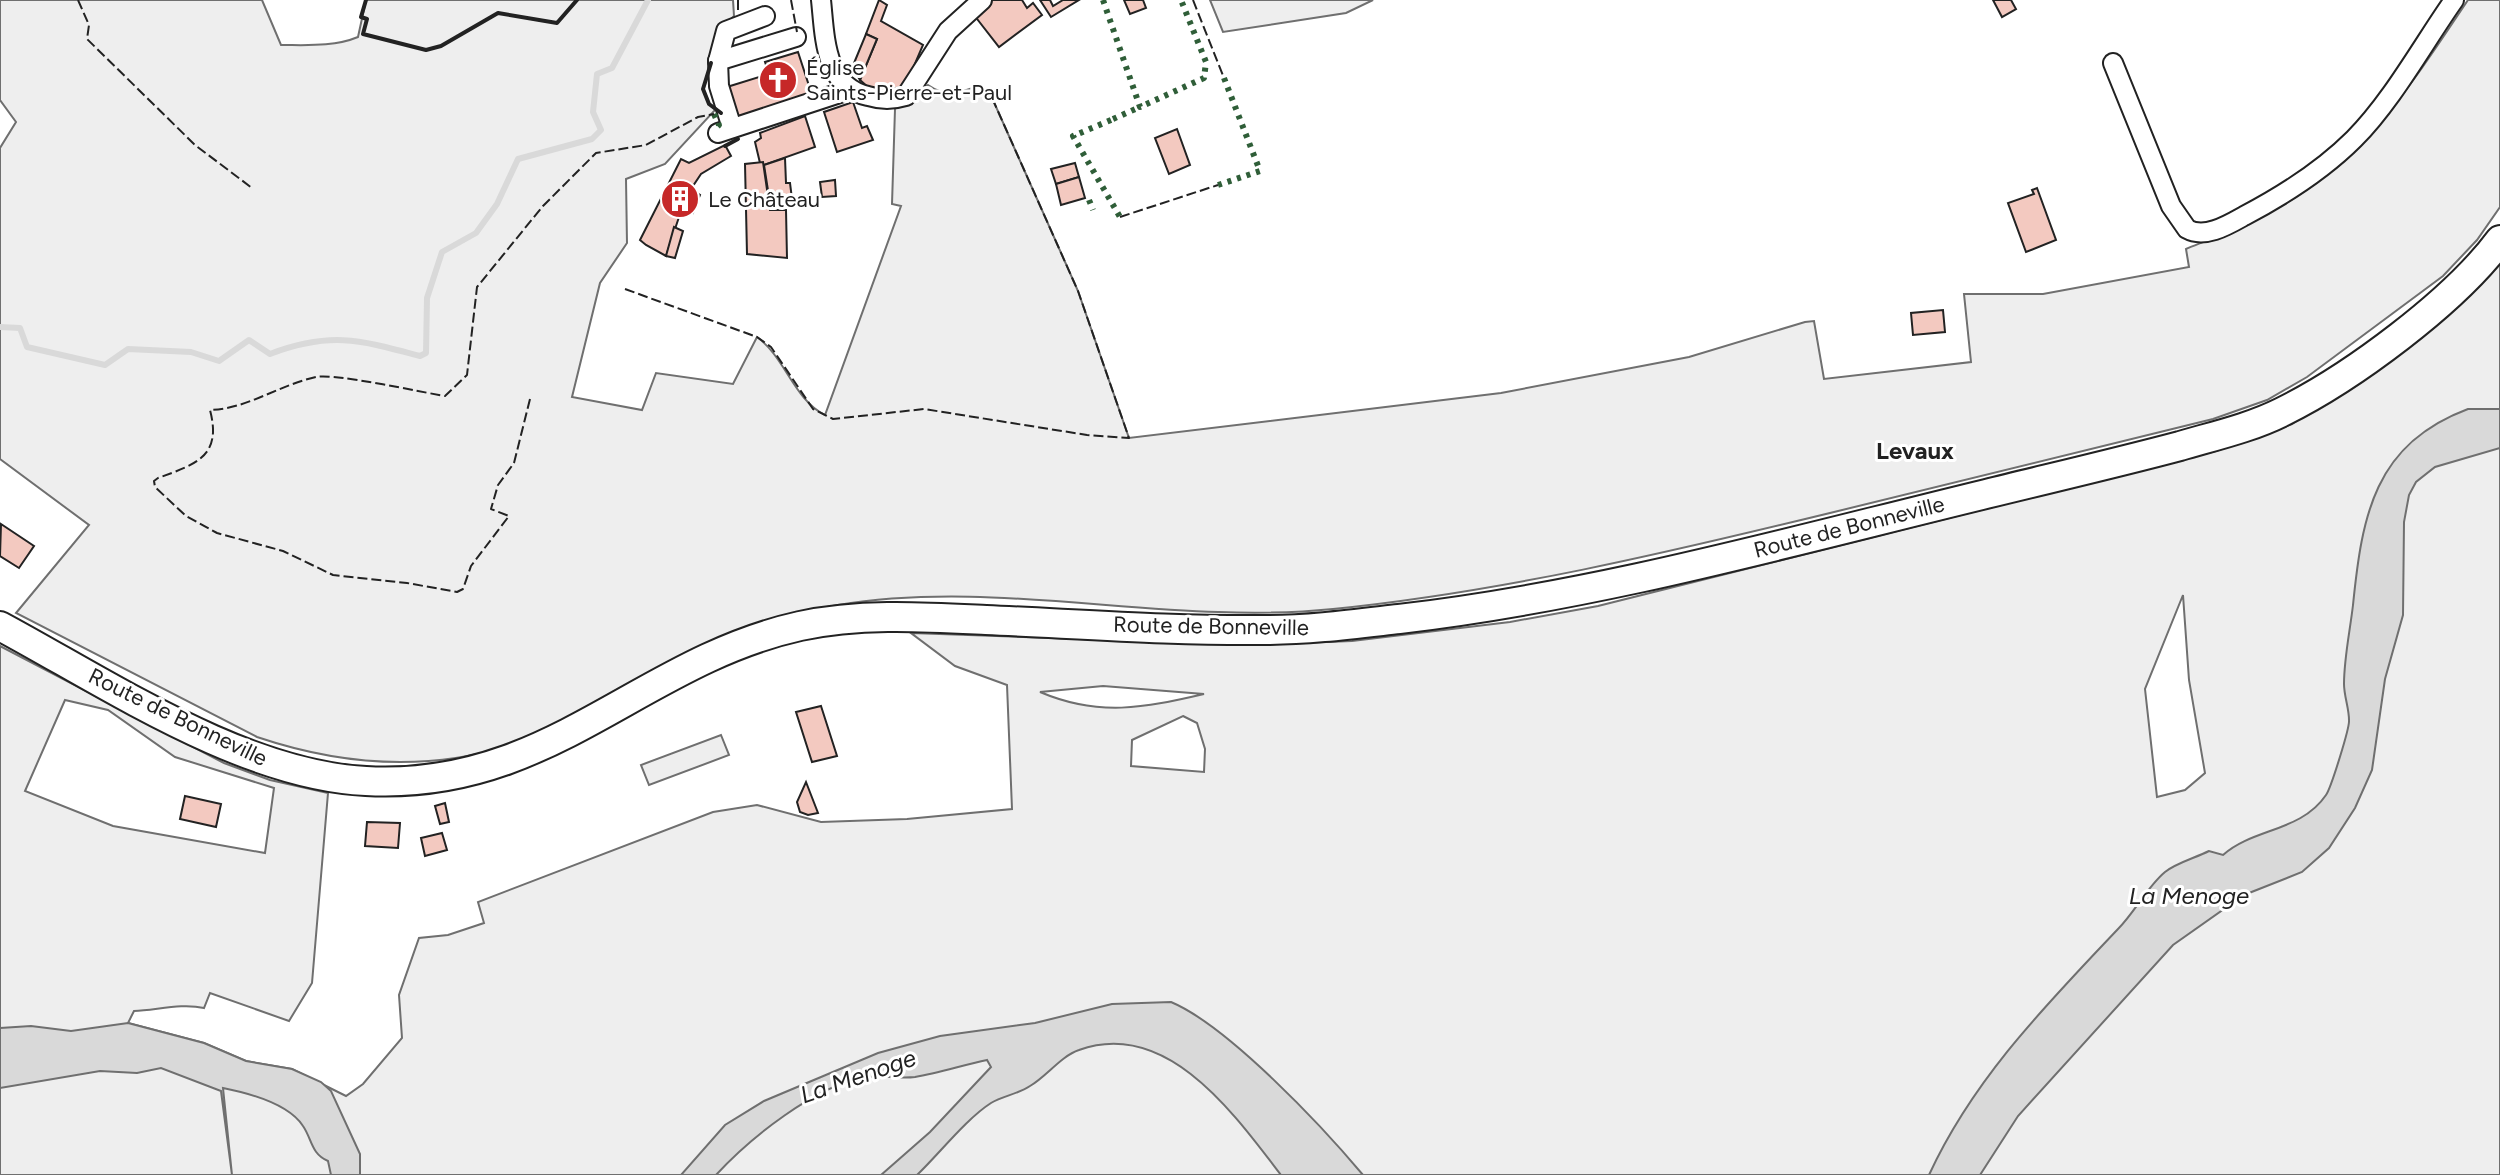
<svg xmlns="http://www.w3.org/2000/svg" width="2500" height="1175" font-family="Figtree,sans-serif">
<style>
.green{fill:#eee;stroke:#6f6f6f;stroke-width:2;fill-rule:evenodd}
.water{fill:#d9d9d9;stroke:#6f6f6f;stroke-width:2}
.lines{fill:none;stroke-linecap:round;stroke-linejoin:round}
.stream{stroke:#d9d9d9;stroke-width:6}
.building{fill:#f3c9c0;stroke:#222;stroke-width:2}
.street-casing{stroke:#222;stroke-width:22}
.primary-casing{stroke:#222;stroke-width:32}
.street{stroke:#fff;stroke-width:18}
.primary{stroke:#fff;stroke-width:28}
.hedge{stroke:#2f5e38;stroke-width:6;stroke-dasharray:4 6;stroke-linecap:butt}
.fence{stroke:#222;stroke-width:2;stroke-dasharray:10 4;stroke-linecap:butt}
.wall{stroke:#222;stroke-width:4}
.labels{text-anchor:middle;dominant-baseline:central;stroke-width:6;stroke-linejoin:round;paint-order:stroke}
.poi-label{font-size:22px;fill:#222;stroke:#fff;text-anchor:start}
.street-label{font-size:22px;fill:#222;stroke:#fff}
.neighbourhood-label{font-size:24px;font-weight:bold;fill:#222;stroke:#fff}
.water-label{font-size:24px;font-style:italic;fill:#222;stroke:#fff}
</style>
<rect width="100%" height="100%" fill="#fff"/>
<g class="green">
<path d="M0,0h262l19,45c26,0 53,2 77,-8l8,-37h367l1,16 -11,11 -20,61 6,16 7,5 -51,55 -39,15 1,64 -27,40 -28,114 70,13 14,-37 77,11 24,-47c28,20 37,63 68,78l76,-209 -9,-2 3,-95 33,-24c19,13 30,8 51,1l14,14 85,191 51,147 372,-45 188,-36 116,-35 9,-1 10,58 147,-17 -7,-68h79l146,-27 -3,-18c34,-14 68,-27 100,-46 81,-47 131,-127 182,-203h32v207l-23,33 -34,36 -136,101 -40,23 -54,19c-128,32 -256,63 -383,94 -164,40 -329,79 -497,96 -164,17 -332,-31 -495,-4 -49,8 -101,22 -145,45 -50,26 -98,61 -150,83 -94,40 -191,36 -286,4l-241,-124 73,-88 -89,-66v-311l16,-26 -16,-22z"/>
<polygon points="1210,0 1373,0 1346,13 1223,32"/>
<path d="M2500,259v916h-2500v-529l224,117 46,17 58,13 -16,190 -23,38 -79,-28 -6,15c-22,-5 -47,2 -70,3l-6,12 76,20 42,18 46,8 54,27 17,-12 39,-46 -3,-43 20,-57 29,-3 36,-12 -6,-21 235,-90 44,-7 64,17 86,-3 105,-10 -5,-124 -52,-19 -44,-33 337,12 104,-4 158,-19 88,-16 618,-155 76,-27 48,-33zM2183,595l6,85 16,93 -20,17 -28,7 -12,-108zM1103,686l101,8c-60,14 -105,23 -164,-2zM65,700l43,10 67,47 99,31 -9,65 -152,-27 -88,-35zM1183,716l14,7 8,26 -1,23 -73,-6 1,-26z"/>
<polygon points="721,735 729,755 649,785 641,765"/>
</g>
<g class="water">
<path d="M2468,409h32v39l-65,19 -19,15 -7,13 -5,27 -1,93 -18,64 -13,91 -17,38 -26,40 -27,24 -58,23 -71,50 -155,171 -38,59h-51c44,-96 117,-170 189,-246 17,-17 29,-42 47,-57 11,-9 30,-14 44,-21l14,4c30,-27 78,-23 103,-60 5,-7 24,-68 23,-75 0,-12 -5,-24 -5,-36 0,-26 6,-53 9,-79 9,-89 21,-161 115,-196z"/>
<path d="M1171,1002c57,24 151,124 192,173h-82c-46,-60 -114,-157 -202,-125 -18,6 -32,26 -49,36 -12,8 -27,10 -39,17 -25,16 -52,51 -74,72h-36l49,-43 61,-65 -4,-7c-24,5 -48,13 -72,17 -16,2 -34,-2 -50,0 -50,9 -115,61 -149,98h-35l44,-50 39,-24 114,-48 62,-17 95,-13 77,-19z"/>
<path d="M128,1023l76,20 42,18 46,8 29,13 10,9 29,63v21h-29l-3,-14c-17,-7 -16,-22 -25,-35 -15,-23 -55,-33 -80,-38l9,87 -11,-84 -60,-23 -24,5 -37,-2 -100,17v-60l31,-2 40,5z"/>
</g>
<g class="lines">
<path class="stream" d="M0,327l20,1 7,19 78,18 23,-16 63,3 28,9 30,-21 21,14c61,-23 90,-14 150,2l6,-3 1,-55 15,-46 34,-19 21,-29 21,-45 74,-20 9,-9 -8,-18 4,-38 15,-6 36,-68"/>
</g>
<g class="building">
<polygon points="879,0 887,5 881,21 923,45 902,94 869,88 860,80 877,39 866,34"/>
<polygon points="992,0 1022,0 1027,8 1033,3 1042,15 999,47 974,15"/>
<polygon points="1040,0 1050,0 1053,6 1063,0 1079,0 1051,17"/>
<polygon points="1124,0 1143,0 1146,8 1130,14"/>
<polygon points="1993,0 2011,0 2016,9 2002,17"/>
<polygon points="866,34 877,39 860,80 852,68"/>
<polygon points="798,52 812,95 737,121 727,87 769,74 765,62"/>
<polygon points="853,102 862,128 867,126 873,140 837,152 824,112"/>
<polygon points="805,116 815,147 764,165 760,163 755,142 761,138 760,133"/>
<polygon points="1177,129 1190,165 1169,174 1155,138"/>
<polygon points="725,145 731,156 701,174 691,189 700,195 693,213 682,208 666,256 646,245 640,240 681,159 689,163"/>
<polygon points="785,158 786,183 790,183 792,199 769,197 764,165"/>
<polygon points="763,162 770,210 786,210 787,258 747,254 745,164"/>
<polygon points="1075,163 1079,177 1056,184 1051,169"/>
<polygon points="1079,177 1085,198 1061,205 1056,184"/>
<polygon points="835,180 836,196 822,197 820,182"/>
<polygon points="2037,188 2056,240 2026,252 2008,203 2034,194 2032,190"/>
<polygon points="674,227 683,231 675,258 666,256"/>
<polygon points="1943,310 1945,332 1913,335 1911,313"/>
<polygon points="1,524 34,546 19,568 0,556"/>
<polygon points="821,706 837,756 812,762 796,712"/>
<polygon points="806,782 818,813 808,815 800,812 797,802"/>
<polygon points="185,796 221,804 216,827 180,819"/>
<polygon points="445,803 449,822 440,824 435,806"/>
<polygon points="367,822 400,823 398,848 365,846"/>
<polygon points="442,833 447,850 425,856 421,838"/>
</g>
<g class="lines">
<g class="street-casing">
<g id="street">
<path d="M821,0c4,37 3,86 47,96 13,4 25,4 38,0l42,-65 34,-31"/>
<polyline points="718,61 726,31 765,16"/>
<path d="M2113,63l58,143 16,23c18,10 41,-4 57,-13 40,-21 78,-45 110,-77 38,-38 69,-95 100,-139"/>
<polyline points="732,128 719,86 718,61 796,37"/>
<polyline points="718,133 849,90"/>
</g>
</g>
<g class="primary-casing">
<path id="primary" d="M0,626c108,58 242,149 366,155 183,10 272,-119 434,-155 61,-13 124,-9 186,-6 93,4 187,11 280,10 44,0 89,-6 133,-11 199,-23 393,-78 587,-125 65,-16 130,-31 194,-48 34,-10 70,-18 102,-34 69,-34 172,-110 218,-172"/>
</g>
<use href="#street" class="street"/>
<use href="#primary" class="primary"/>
<g class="hedge">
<polyline points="1103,0 1140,107 1204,78 1206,62 1181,0"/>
<polyline points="714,114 719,125 716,128"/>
<polyline points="1113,119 1140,107"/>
<polyline points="1111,120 1073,136 1120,217"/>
<polyline points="1218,185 1260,171 1224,78"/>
<polyline points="1089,200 1093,210"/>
</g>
<g class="fence">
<polyline points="78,0 89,25 87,39 195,145 252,188"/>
<polyline points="738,0 738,13"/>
<polyline points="791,0 797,32"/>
<polyline points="1193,0 1224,78"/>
<polyline points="1120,217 1218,185"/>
<polyline points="625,289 757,337 771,347 813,409 833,419 924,409 1087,435 1129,438 1078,291 993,100 979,86"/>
<path d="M530,399l-16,64 -16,22 -7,24 18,7 -38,50 -8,23 -6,3 -50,-9 -74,-8 -50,-24 -66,-18 -31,-17 -31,-29 -1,-6 4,-3c39,-14 64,-22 52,-68 37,-1 69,-25 106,-33 19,-4 104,15 129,19l22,-21 10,-88 66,-81 53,-53 50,-8 52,-28 16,-3"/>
</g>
<g class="wall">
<polyline points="366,0 361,17 367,19 363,34 426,50 441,46 498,13 557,23 577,0"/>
<polyline points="711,63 703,89 709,104 721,113"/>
<polyline points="725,146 738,139"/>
</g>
</g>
<defs>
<g id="church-disc" transform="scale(2)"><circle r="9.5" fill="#c62828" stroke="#fff"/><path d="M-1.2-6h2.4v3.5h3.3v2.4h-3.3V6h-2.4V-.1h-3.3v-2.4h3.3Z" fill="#fff"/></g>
<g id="building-disc" transform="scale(2)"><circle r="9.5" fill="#c62828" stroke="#fff"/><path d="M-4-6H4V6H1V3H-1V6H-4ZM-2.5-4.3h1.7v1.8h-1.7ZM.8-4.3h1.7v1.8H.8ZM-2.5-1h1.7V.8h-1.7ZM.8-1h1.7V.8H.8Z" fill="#fff"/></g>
</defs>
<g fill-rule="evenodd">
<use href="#church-disc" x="778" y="80"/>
<use href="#building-disc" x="680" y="199"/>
</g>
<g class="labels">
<g class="poi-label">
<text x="806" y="67">Église<tspan x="806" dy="25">Saints-Pierre-et-Paul</tspan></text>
<text x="708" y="199">Le Château</text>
</g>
<g class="street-label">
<text transform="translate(1849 527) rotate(-14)">Route de Bonneville</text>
<text transform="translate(1211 626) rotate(1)">Route de Bonneville</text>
<text transform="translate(178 717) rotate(26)">Route de Bonneville</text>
</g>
<g class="neighbourhood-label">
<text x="1915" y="450">Levaux</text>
</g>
<g class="water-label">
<text x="2189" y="895">La Menoge</text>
<text transform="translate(858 1076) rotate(-19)">La Menoge</text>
</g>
</g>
</svg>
